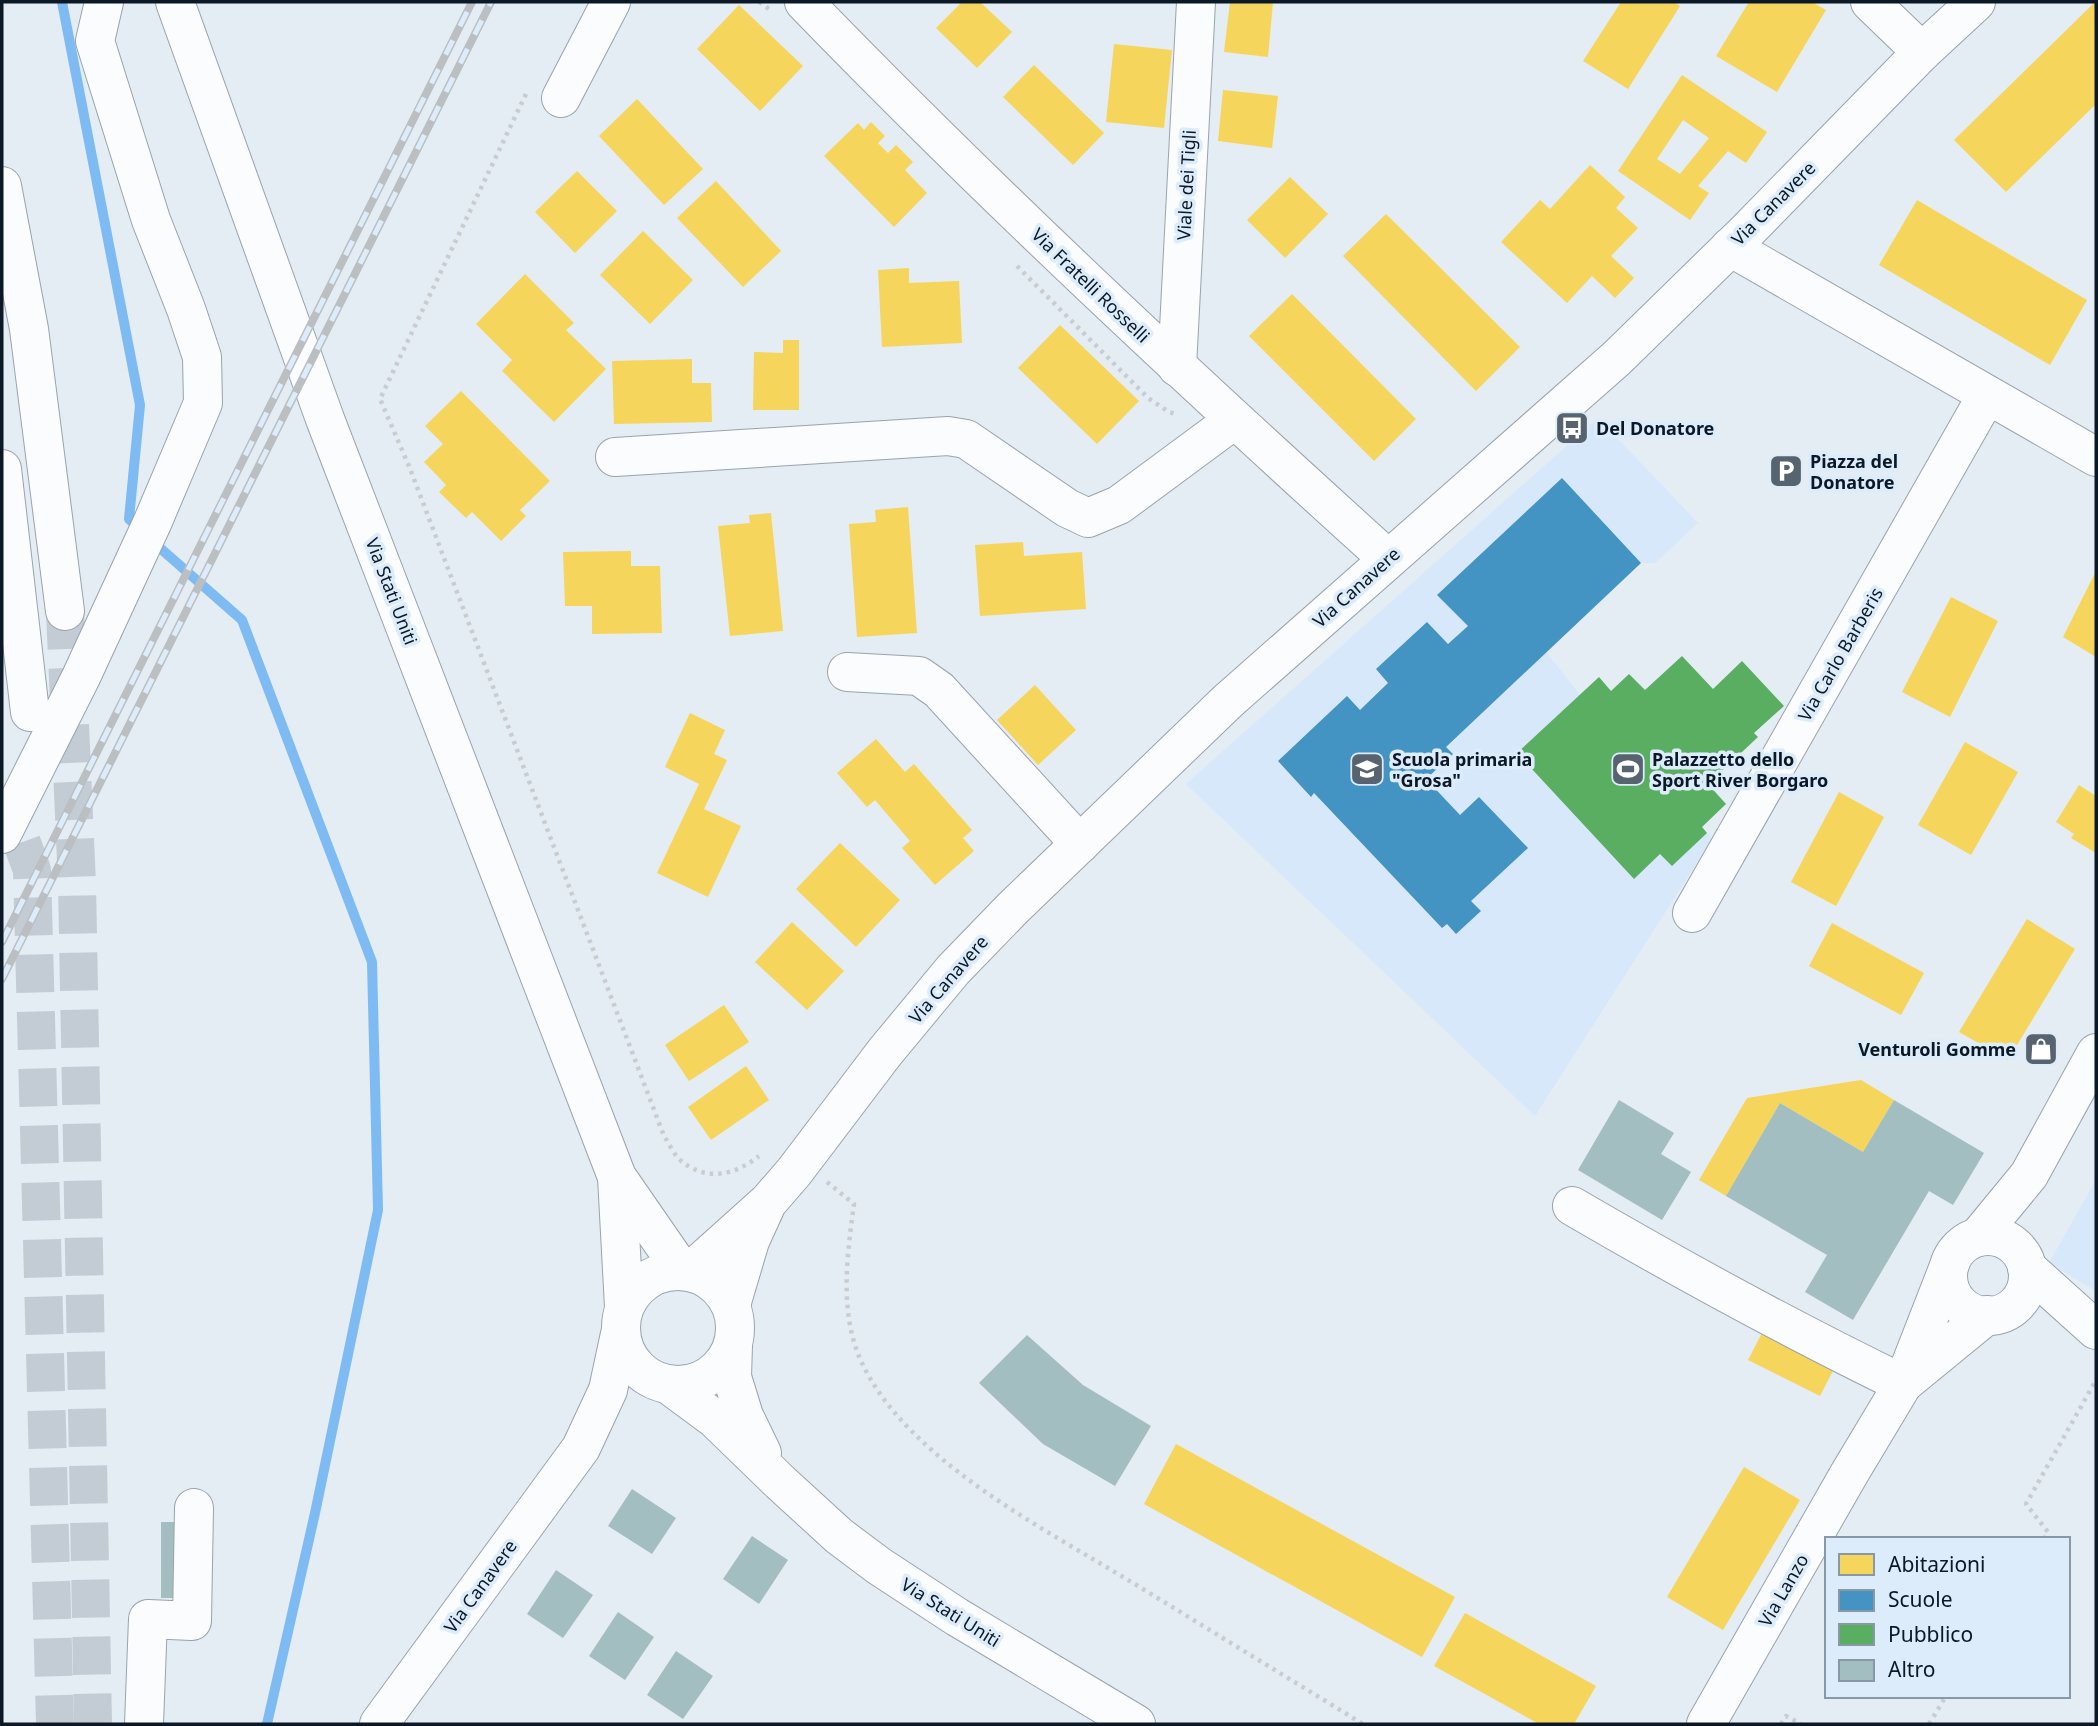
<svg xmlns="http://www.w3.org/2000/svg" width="2098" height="1726" font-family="'Noto Sans',sans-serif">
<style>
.built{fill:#d6e8fa}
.homes{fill:#f6d55c;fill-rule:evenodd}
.schools{fill:#4393c3}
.public{fill:#5aae61}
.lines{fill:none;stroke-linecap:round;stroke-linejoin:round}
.stream{stroke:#7ebbf2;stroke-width:10}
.building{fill:#a3bec0}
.highway-tunnel{stroke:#c3ccd5;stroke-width:38;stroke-dasharray:38 19;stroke-linecap:butt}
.minor-casing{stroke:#99a3ae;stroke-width:40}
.highway-casing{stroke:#99a3ae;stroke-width:40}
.path{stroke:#c9cdd0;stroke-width:4.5;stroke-dasharray:3.5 5;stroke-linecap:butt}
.minor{stroke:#fbfcfd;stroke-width:38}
.highway{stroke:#fbfcfd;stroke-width:38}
.rail-casing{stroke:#bcbfc1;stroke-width:8}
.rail{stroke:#ddecfb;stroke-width:5;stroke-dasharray:16;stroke-linecap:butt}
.labels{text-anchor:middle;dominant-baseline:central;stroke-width:7;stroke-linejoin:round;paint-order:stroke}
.street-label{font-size:18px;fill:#0b1926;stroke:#ddecfb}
.poi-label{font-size:18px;font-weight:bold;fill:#0b1926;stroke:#ddecfb;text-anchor:start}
</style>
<rect width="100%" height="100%" fill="#e4ecf4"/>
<g class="built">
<polygon points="1598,418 1698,523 1655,563 1641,563 1546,652 1580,695 1517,753 1634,879 1660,854 1672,866 1707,833 1712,839 1535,1116 1186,784"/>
<polygon points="2096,1180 2096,1291 2049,1263"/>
</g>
<g class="homes">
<polygon points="962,2 980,2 1012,32 977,68 936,28"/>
<polygon points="1230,2 1273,2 1268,57 1224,52"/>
<polygon points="1621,2 1674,2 1680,6 1628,89 1583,61"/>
<polygon points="1749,2 1812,2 1826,10 1777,92 1716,56"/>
<polygon points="2095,2 2096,104 2006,192 1954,140"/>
<polygon points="739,5 803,66 760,111 697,49"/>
<polygon points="1114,44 1172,50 1164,128 1106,122"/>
<polygon points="1034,65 1104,133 1073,165 1003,97"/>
<path d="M1682,75l85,57 -21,31 -18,-12 -30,35 11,7 -19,27 -72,-49zM1683,120l26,18 -29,36 -23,-15z"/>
<polygon points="1223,90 1278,96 1272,148 1218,141"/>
<polygon points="637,99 703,169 664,205 599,136"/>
<polygon points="871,122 885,136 878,143 888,153 896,145 913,162 905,170 927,193 894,227 824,156 858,123 864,130"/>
<polygon points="1590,165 1625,197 1616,208 1638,228 1611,256 1634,278 1615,298 1592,276 1567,303 1501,242 1540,200 1550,209"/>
<polygon points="577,171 617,211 575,253 535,212"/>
<polygon points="1290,177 1328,214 1285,258 1247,220"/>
<polygon points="716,181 781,251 743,287 677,218"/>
<polygon points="1917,200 2087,300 2050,365 1879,265"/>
<polygon points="1386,214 1520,347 1476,391 1343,256"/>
<polygon points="643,231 693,280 650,324 600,275"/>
<polygon points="909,268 909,283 959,281 962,343 882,347 878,270"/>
<polygon points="525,274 574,323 566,330 606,369 554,422 502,371 512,360 476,324"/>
<polygon points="1292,294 1416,419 1374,461 1249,336"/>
<polygon points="1060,325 1139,401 1097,444 1018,368"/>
<polygon points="783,340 799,340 799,410 753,410 754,352 783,353"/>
<polygon points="692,359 692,383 711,383 712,422 614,424 612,361"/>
<polygon points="461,391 550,481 520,510 526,516 501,541 472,512 466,518 439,492 446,485 424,462 443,444 425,426"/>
<polygon points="908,507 917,633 857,637 849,524 876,522 875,510"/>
<polygon points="771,513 783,631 730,636 718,526 750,523 749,515"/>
<polygon points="1023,542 1024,556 1082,552 1086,609 980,616 975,545"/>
<polygon points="631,551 631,566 660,566 662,633 592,634 592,606 565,606 563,552"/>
<polygon points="2096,571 2096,657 2063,637"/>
<polygon points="1951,597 1998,621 1950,717 1902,692"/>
<polygon points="1035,685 1076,730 1038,765 997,720"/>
<polygon points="690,713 725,730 714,754 727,760 704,809 741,826 708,897 657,873 699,784 665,767"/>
<polygon points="876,739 905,772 914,764 972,830 963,838 974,851 935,885 902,848 910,841 875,800 867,807 837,773"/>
<polygon points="1965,742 2018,772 1971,855 1918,825"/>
<polygon points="2079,785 2096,796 2096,853 2071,838 2074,834 2056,822"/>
<polygon points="1839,792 1884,817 1836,906 1791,882"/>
<polygon points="840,843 900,900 856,947 796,889"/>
<polygon points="2027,919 2075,949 2008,1060 1959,1032"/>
<polygon points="792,922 844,971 807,1010 755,962"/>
<polygon points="1832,923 1924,973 1901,1015 1809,966"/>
<polygon points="724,1005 749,1042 689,1081 665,1045"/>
<polygon points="746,1066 769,1100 711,1140 688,1107"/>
<polygon points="1861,1080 1894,1100 1863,1152 1780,1103 1726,1196 1699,1180 1747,1098"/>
<polygon points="1765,1327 1837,1363 1820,1396 1748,1360"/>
<polygon points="1176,1444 1455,1597 1422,1657 1144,1504"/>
<polygon points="1744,1467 1800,1500 1723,1630 1667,1597"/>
<polygon points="1465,1613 1596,1686 1574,1724 1539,1724 1434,1666"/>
</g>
<polygon class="schools" points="1562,478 1641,563 1446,747 1453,754 1426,779 1460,815 1479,797 1528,848 1471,901 1481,911 1456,934 1447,924 1442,928 1314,793 1311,797 1278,761 1347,696 1360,710 1388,683 1376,669 1427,622 1448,644 1468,626 1437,595"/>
<polygon class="public" points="1682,656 1713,689 1742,661 1784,706 1754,733 1758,737 1708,784 1726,804 1702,827 1707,833 1672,866 1660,854 1634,879 1517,753 1599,677 1611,691 1629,674 1645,690"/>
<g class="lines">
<g class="stream">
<polyline points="62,2 140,405 129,519 141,530"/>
<polyline points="152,541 242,620 372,962 378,1210 315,1513 267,1724"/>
</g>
</g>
<g class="building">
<polygon points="1619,1100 1674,1133 1661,1154 1691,1172 1662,1220 1578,1170"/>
<polygon points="1894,1100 1984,1153 1953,1205 1929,1191 1853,1320 1805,1292 1827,1255 1726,1196 1780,1103 1863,1152"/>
<polygon points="1027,1335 1083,1385 1151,1426 1115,1486 1043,1444 979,1383"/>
<polygon points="632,1489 676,1518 652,1554 608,1526"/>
<polygon points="161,1522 183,1522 185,1598 161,1598"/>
<polygon points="752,1536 788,1560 759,1604 723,1579"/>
<polygon points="556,1570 593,1595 563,1638 527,1614"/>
<polygon points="618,1612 654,1637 625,1680 589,1656"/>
<polygon points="676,1651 713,1676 683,1719 647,1695"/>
</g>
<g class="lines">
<g class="highway-tunnel">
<polyline points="65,611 77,884 93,1724"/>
<polyline points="2,789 32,870 55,1724"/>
</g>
<g class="minor-casing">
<g id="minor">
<polyline points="175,2 325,419 617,1177 682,1271"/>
<path d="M804,2c187,193 384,376 584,557"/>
<polyline points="1870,2 1922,52"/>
<polyline points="561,98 611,2"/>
<polyline points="1730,247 2096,457"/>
<polyline points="1177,367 1196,2"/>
<polyline points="615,457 948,436 966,439 1067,508 1088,518 1119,505 1234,420"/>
<polyline points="847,672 919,676 939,690 1080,844"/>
<polyline points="2,834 81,677 153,521 203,403 202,357 186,309 151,220 95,41 104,2"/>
<polyline points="1692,913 1987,395"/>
<polyline points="617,1177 624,1307"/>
<path d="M1572,1206c108,63 218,123 331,178"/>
<circle cx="1988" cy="1276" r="40"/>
<polyline points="1978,1237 2029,1175 2096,1053"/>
<polyline points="2027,1268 2096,1330"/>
<circle cx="678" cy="1328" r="57"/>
<polyline points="690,1272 768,1202 794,1172 885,1052 953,970 1013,908 1228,701 1617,358 1748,230 1922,52 1976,2"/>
<polyline points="731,1305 750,1241 765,1208"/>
<polyline points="733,1345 732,1377 744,1416 762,1453"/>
<polyline points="1904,1383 1987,1315"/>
<polyline points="669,1385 715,1419 780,1482 839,1536 879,1566 957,1617 1136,1724"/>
<polyline points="144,1724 148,1619 192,1621 194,1508"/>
<polyline points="379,1724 581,1448 608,1390 620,1334"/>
<polyline points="1706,1724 1849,1474 1903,1384 1951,1261"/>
</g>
</g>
<g class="highway-casing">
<g id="highway">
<polyline points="2,186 29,329 65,611"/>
<polyline points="2,469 30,712"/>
</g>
</g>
<g class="path">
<polyline points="759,2 772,11"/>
<path d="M526,94l-146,305 29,67 255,670c5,7 9,17 15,23 26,23 55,17 80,-3"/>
<polyline points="1017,266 1148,398 1169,412 1176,414"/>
<path d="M827,1182l27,22c-7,52 -15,108 7,157 45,98 182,167 272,222 77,47 153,94 230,141"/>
<polyline points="2044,1539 2048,1532 2026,1504 2096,1380"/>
<polyline points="1781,1724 1786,1716 1801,1724"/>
<polyline points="1929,1724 1946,1696"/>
</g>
<use href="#minor" class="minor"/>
<use href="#highway" class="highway"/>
<g class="rail-casing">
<g id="rail">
<polyline points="2,942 472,2"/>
<polyline points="2,979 491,2"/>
</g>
</g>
<use href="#rail" class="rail"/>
</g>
<defs>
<g id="bus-square" transform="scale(1.75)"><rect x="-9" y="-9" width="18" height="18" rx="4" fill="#57636e" stroke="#ddecfb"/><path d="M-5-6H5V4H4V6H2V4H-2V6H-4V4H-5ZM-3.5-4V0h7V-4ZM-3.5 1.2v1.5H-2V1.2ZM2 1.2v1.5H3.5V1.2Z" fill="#fff"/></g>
<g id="parking-square" transform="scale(1.75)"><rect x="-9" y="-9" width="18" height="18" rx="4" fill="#57636e" stroke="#ddecfb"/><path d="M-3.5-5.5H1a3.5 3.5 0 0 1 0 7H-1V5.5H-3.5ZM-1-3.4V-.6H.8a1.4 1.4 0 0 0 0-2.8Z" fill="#fff"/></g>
<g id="school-square" transform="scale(1.75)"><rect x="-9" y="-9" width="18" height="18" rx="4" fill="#57636e" stroke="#ddecfb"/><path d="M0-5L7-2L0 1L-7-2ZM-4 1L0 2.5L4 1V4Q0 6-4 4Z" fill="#fff"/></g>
<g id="stadium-square" transform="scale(1.75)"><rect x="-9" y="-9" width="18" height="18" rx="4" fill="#57636e" stroke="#ddecfb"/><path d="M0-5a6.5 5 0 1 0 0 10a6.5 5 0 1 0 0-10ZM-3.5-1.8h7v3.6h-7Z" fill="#fff"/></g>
<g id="shop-square" transform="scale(1.75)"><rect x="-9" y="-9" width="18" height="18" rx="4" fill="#57636e" stroke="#ddecfb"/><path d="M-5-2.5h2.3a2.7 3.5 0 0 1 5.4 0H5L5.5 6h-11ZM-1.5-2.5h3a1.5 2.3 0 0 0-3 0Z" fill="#fff"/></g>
</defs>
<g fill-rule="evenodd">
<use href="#bus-square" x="1572" y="428"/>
<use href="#parking-square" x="1786" y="471"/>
<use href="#school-square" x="1367" y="769"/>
<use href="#stadium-square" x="1628" y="769"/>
<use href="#shop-square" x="2041" y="1049"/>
</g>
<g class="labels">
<g class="street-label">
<text transform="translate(1186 185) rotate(-87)">Viale dei Tigli</text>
<text transform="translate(1773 203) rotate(-45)">Via Canavere</text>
<text transform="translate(1091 285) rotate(44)">Via Fratelli Rosselli</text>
<text transform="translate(1356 587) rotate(-42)">Via Canavere</text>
<text transform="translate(392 591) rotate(69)">Via Stati Uniti</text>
<text transform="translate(1840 654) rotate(-60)">Via Carlo Barberis</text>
<text transform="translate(948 979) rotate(-49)">Via Canavere</text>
<text transform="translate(480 1586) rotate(-54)">Via Canavere</text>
<text transform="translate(1783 1590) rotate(-60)">Via Lanzo</text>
<text transform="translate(951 1612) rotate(32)">Via Stati Uniti</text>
</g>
<g class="poi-label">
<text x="1596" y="428">Del Donatore</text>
<text x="1810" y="461">Piazza del<tspan x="1810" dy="21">Donatore</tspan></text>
<text x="1392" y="759">Scuola primaria<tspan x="1392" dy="21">"Grosa"</tspan></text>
<text x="1652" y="759">Palazzetto dello<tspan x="1652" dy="21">Sport River Borgaro</tspan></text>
<text x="2016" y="1049" text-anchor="end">Venturoli Gomme</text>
</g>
</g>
<rect width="2098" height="1726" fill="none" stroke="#0b1926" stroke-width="7"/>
<rect x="1825" y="1537" width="245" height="161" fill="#ddecfb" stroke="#8998a6" stroke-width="2"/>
<rect x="1839" y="1554" width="35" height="21" fill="#f6d55c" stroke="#8998a6" stroke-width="2"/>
<text x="1888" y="1572" font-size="21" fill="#0b1926">Abitazioni</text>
<rect x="1839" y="1590" width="35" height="21" fill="#4393c3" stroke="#8998a6" stroke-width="2"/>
<text x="1888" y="1607" font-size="21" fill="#0b1926">Scuole</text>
<rect x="1839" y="1624" width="35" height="21" fill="#5aae61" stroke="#8998a6" stroke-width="2"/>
<text x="1888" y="1642" font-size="21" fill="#0b1926">Pubblico</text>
<rect x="1839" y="1660" width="35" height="21" fill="#a3bec0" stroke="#8998a6" stroke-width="2"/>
<text x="1888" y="1677" font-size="21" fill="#0b1926">Altro</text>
</svg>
